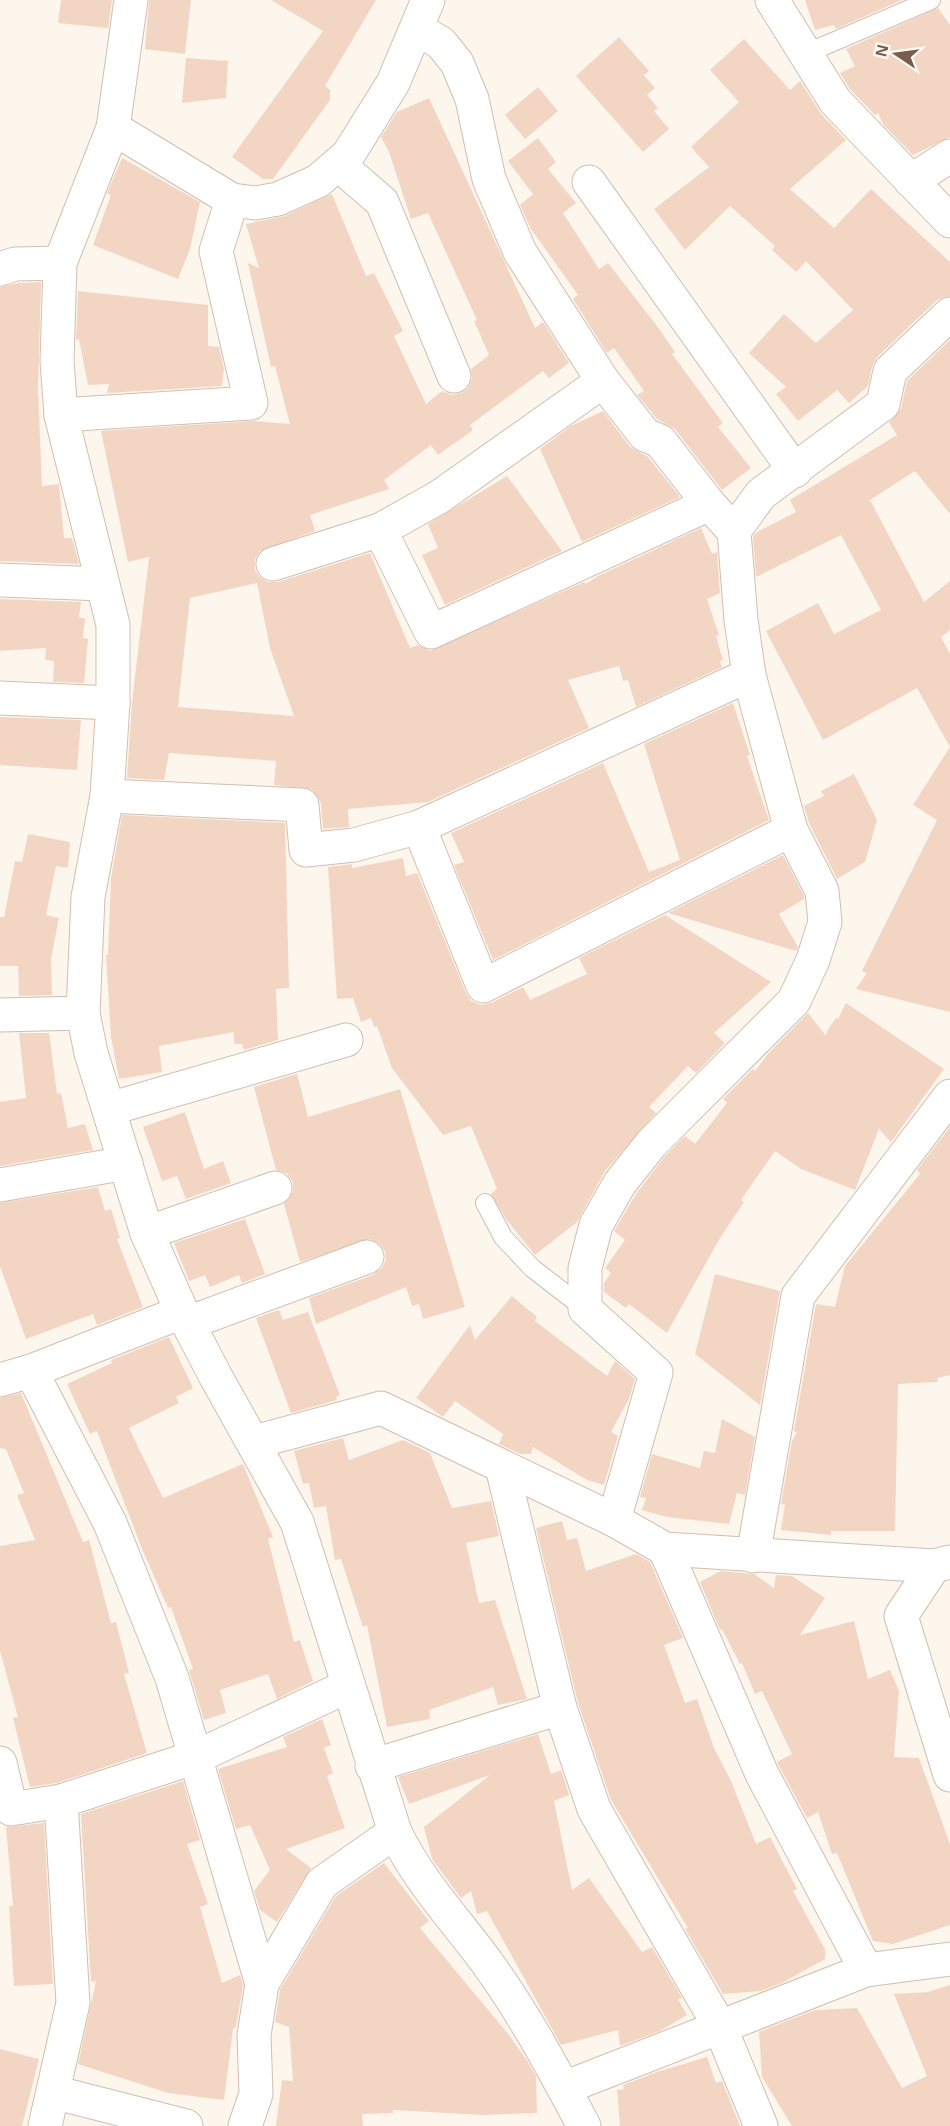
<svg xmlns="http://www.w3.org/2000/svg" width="950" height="2126" font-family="Arial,sans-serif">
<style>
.building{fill:#f3d5c3;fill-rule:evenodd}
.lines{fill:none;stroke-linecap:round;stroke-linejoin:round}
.service-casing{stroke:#d1beb0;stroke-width:20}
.minor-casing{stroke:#d1beb0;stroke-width:35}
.tertiary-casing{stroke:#d1beb0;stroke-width:35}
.service{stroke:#fff;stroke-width:18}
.minor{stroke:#fff;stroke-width:33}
.tertiary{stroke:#fff;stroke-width:33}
</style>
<rect width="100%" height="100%" fill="#fdf6ec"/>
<g class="building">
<polygon points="61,0 112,0 108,28 58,23"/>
<polygon points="149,0 191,0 185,54 145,49"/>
<polygon points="271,0 376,0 325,86 330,90 330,100 273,179 263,179 232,157 323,31"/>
<polygon points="805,0 902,0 836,29 834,25 815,30"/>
<polygon points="938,8 950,25 950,137 913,155 883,124 878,113 875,115 850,89 840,73 855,66 846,49"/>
<polygon points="619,37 649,71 644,75 655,88 647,95 658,108 654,111 669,129 643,152 576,76"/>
<polygon points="744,39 790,90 800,81 821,114 846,140 790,189 834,228 871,189 950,262 950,296 937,300 877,357 872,367 868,386 849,403 837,390 798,421 776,394 786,387 749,353 784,314 816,343 853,310 806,261 796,272 772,250 775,246 730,206 685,250 654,209 709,167 691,147 739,102 710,70"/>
<polygon points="186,58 228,61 226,98 182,103"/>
<polygon points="538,87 558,111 525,139 505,115"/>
<path d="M429,98l106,230 8,-6 26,41 -20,15 -6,-7 -73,54 3,5 -35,25 -7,-10 -47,35 5,9 -79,26 5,16 -55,20 -5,8v11l5,7 8,5h10l92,-29 40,95 8,-3 12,6 154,-69 2,2 12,-8 103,-48 11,26 5,-2 3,41 -13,6 12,36 -3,1 7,24 -3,1 2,6 -86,40 -8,-27 -5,1 -4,-15 -51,14 21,48 -161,74 -80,7 1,18 -26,2 -2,-26 -9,-14 -38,-4 2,-24 -107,-8 -5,27 -37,-2 5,-75 17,-146 -21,5 -27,-131 152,-10 37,3 -15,-58 -4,1 -23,-104 11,5 -13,-44 39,-8 47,-22 34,82 8,-3 29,58 -9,5 32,68 16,-13 10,4 9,-2 7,-5 4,-9 -1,-10 18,-14 -15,-34 3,-1 -49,-107 -17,6 -22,-67 -8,-15 16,-25zM257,583l13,65 24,68 -116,-9 12,-109z"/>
<polygon points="538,138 556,162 548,169 576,203 563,213 599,269 608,263 657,326 675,352 672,354 723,423 718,427 751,468 722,490 675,429 657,419 637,395 644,391 614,348 607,353 573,299 578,295 531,229 520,205 533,194 508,161"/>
<polygon points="122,158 200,202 190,249 178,279 93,245 111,195 107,193"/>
<polygon points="41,282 38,388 42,486 59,484 64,538 72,538 79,564 0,561 0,287 18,283"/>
<polygon points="78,291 208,305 208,346 219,347 224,369 222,386 107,393 109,384 88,385 79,339 76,340"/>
<polygon points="950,340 950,514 915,471 870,500 924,602 950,581 950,630 941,637 950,654 950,747 917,688 823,740 766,631 818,603 834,634 881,610 841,535 756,577 753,536 757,532 796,512 790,500 897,435 889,423 901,409 907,381"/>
<polygon points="603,411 630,447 648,457 680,497 582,542 540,449 571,426"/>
<polygon points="507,476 562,551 445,605 422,555 438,548 428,524"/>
<polygon points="0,599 81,602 79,618 85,618 83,638 88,639 84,683 53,682 54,661 45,660 46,648 0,651"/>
<polygon points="733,703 750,755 747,756 769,820 493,960 454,865 464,862 451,833 603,763 649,872 680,860 644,744"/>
<polygon points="0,717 81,720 77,770 0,765"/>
<polygon points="950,747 950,1012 856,989 867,973 862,971 937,820 913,805"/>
<polygon points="854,774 877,820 865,862 837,879 809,823 804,806 824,796 821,791"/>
<polygon points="122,815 285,823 289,988 276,989 278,1040 244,1050 242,1044 234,1044 234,1032 159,1046 162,1072 119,1079 111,1037 106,955 108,955 111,878"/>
<polygon points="28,834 70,842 68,868 56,866 46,915 59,918 51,959 52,995 19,996 18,966 0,966 0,917 4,917 15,861 22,862"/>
<polygon points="783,855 804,896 804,899 779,914 798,947 796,951 668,913"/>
<polygon points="403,858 406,876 417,873 466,993 471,1001 481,1005 491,1003 523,987 530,1000 587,974 579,958 665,915 771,982 714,1033 725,1043 696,1073 688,1066 649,1107 656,1113 605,1171 577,1222 535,1255 506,1219 491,1194 497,1189 471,1126 443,1135 392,1068 377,1026 374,1027 371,1018 361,1022 353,998 337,999 328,867 352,864 352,868"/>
<polygon points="846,1003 944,1069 891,1142 879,1129 855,1190 801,1169 775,1151 741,1200 744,1202 720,1238 667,1333 629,1304 626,1308 604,1292 604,1283 611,1273 605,1268 625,1240 614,1231 636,1194 665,1156 685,1136 695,1144 727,1103 723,1099 753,1069 755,1071 768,1054 808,1013 826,1036 828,1029 836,1018 838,1019"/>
<polygon points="19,1033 49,1033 57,1094 61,1093 68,1128 85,1124 93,1150 0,1166 0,1102 26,1098"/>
<polygon points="297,1074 308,1117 400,1089 465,1307 423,1319 419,1304 412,1306 406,1287 316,1324 309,1298 373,1275 382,1268 386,1260 385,1251 379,1243 370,1239 300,1262 284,1204 293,1192 293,1182 287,1173 276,1170 254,1087"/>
<polygon points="185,1112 204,1169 223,1161 231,1183 186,1199 177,1176 162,1181 143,1127"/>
<polygon points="950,1127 950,1375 937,1378 938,1382 898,1384 895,1531 831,1531 831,1535 781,1530 785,1505 781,1504 792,1441 797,1433 794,1431 816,1304 835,1307 845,1266 920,1174 917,1170"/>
<polygon points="98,1187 105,1211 111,1209 120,1238 117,1239 143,1307 97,1325 93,1314 26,1339 0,1266 0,1203"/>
<polygon points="245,1219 265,1274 242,1283 239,1275 210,1287 205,1275 189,1281 174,1243"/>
<polygon points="715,1274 780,1291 760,1405 695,1354"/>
<polygon points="512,1296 537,1317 535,1321 607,1376 615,1361 635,1379 629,1399 611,1432 618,1436 604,1485 587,1480 533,1447 531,1454 520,1454 499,1444 503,1434 455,1401 443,1417 416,1398 470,1325 475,1340"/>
<polygon points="279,1310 283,1320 308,1312 340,1395 336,1397 337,1400 291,1413 256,1318"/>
<polygon points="169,1337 193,1388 176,1397 179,1403 129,1428 163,1498 243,1464 273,1537 268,1539 294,1642 300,1640 313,1681 277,1699 268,1674 220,1690 226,1713 204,1720 189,1670 193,1669 171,1607 168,1608 142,1549 97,1431 90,1434 67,1384 112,1363 111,1360"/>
<polygon points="21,1393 83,1542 89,1540 111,1623 116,1622 129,1673 124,1674 147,1753 57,1783 30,1787 13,1718 18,1717 0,1651 0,1546 35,1540 17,1495 24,1493 6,1449 0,1448 0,1398"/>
<polygon points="722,1419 755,1437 745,1495 737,1493 729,1524 667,1517 642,1510 646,1498 640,1497 652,1454 700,1468 704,1451 715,1453"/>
<polygon points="343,1438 349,1460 403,1440 430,1453 452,1508 491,1501 499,1536 466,1543 479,1603 495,1600 527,1699 498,1705 493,1687 429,1710 430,1719 387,1727 367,1625 363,1627 341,1559 335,1560 326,1506 314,1508 309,1483 303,1484 294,1451"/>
<polygon points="562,1521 567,1540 577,1538 586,1571 636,1554 650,1562 683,1638 664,1645 685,1703 697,1699 714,1748 731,1781 756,1844 770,1837 797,1889 793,1891 825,1949 825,1959 782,1983 761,1991 723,1994 685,1929 688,1928 611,1800 578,1703 536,1528"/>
<polygon points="721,1571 754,1574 774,1588 776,1575 792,1576 825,1598 800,1635 854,1621 868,1679 890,1670 899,1691 894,1757 919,1758 950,1844 950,1925 893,1944 873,1941 837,1853 832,1854 818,1812 807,1818 779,1766 777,1762 792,1754 762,1691 755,1694 742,1663 740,1664 722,1629 720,1630 700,1582"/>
<polygon points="322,1719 331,1745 324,1748 333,1773 327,1776 345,1828 286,1849 311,1868 277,1922 260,1910 254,1891 270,1870 250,1825 236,1829 218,1769 287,1747 283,1737"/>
<polygon points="538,1734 551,1774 561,1770 569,1795 554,1801 572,1890 589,1878 642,1952 652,1947 682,1998 678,1999 687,2015 660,2031 620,2046 618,2030 561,2045 487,1911 477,1914 471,1891 461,1898 432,1859 424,1827 490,1775 409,1804 398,1777"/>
<polygon points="183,1781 200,1840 187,1844 208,1904 200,1907 222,1983 240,1975 243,1985 236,2027 233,2029 224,2100 168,2093 78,2064 96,1981 91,1982 81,1814"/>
<polygon points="44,1823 53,1984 14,1986 9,1906 13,1906 6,1827"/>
<polygon points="384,1863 429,1921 420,1928 509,2035 528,2062 536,2076 537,2113 481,2115 393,2110 393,2113 362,2114 363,2126 276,2126 282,2080 293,2081 289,2027 275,2022 280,1990 336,1896"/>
<polygon points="950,1985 950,2126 792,2126 762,2077 759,2032 815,2010 857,2008 902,2088 927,2076 894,1994 928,1992"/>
<polygon points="0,2049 39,2059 22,2126 0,2126"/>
<polygon points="707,2057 716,2083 722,2081 740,2126 620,2126 617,2090 624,2089 623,2085 657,2072"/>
</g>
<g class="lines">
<g class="service-casing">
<g id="service">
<polyline points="805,54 931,0"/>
<polyline points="485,1203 503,1237 532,1268 585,1309"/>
</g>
</g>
<g class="minor-casing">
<g id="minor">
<path d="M131,0l-18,128 -53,135 -3,98 4,54 52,210v78l-6,93 -19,101 -5,116 8,40 56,180 35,79 34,65 81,145 98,310c24,50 61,88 93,132 37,51 66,106 96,162"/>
<polyline points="417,29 441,43 457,63 472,99 489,179 520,252 603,381 645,435 660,441 709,504"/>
<polyline points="113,128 232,200 255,203 278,199 318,181 348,155 393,83 428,0"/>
<polyline points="338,164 382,202 454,376"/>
<polyline points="911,181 950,156"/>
<polyline points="589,182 795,471"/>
<polyline points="0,269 15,264 60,263"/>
<polyline points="603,381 439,497 380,530 431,632 709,504 734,531"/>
<polyline points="61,415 251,403 216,251 232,200"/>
<polyline points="273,564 380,530"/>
<polyline points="0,580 102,584"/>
<polyline points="0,698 113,703"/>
<polyline points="107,796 302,805 306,850 354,845 419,827 749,675"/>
<polyline points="419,827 483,986 791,830"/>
<polyline points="0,1015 83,1013"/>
<polyline points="109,1109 346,1040"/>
<polyline points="0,1185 126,1163"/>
<polyline points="147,1233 275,1188"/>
<polyline points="188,1323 367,1257"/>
<polyline points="31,1371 110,1523 172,1678 262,1984"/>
<polyline points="0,1380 31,1371 182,1312"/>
<polyline points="254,1442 381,1408 614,1520 665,1549 934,1566"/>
<polyline points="502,1467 560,1708 594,1809 720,2027 761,2126"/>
<polyline points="614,1520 656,1373 585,1309 585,1268 596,1225 620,1183 651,1144 794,1001 813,960 825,922 822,891 791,830 749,675 741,620 734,531 761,494 883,404 890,371 950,314"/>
<polyline points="665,1549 762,1774 866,1970"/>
<polyline points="753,1556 798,1296 950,1096"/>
<polyline points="950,1562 934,1566 901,1616 950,1775"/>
<polyline points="0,1763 11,1809 61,1801 196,1757 348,1686"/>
<polyline points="372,1766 560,1708"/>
<polyline points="564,2088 866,1970 950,1959"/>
<polyline points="53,2092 186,2126"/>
<polyline points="45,2126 73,2003 61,1801"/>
<polyline points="245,2126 256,2094 254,2035 262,1984 322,1883 395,1832"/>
</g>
</g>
<g class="tertiary-casing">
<polyline id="tertiary" points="772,0 835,101 950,221"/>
</g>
<use href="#service" class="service"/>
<use href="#minor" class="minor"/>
<use href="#tertiary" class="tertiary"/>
</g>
<g transform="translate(896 54) rotate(283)" stroke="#fffaf3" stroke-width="4.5" paint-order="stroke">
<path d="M0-4.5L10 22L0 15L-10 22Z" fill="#7a5c4d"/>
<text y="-9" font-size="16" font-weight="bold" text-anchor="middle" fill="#7a5c4d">N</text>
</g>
</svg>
